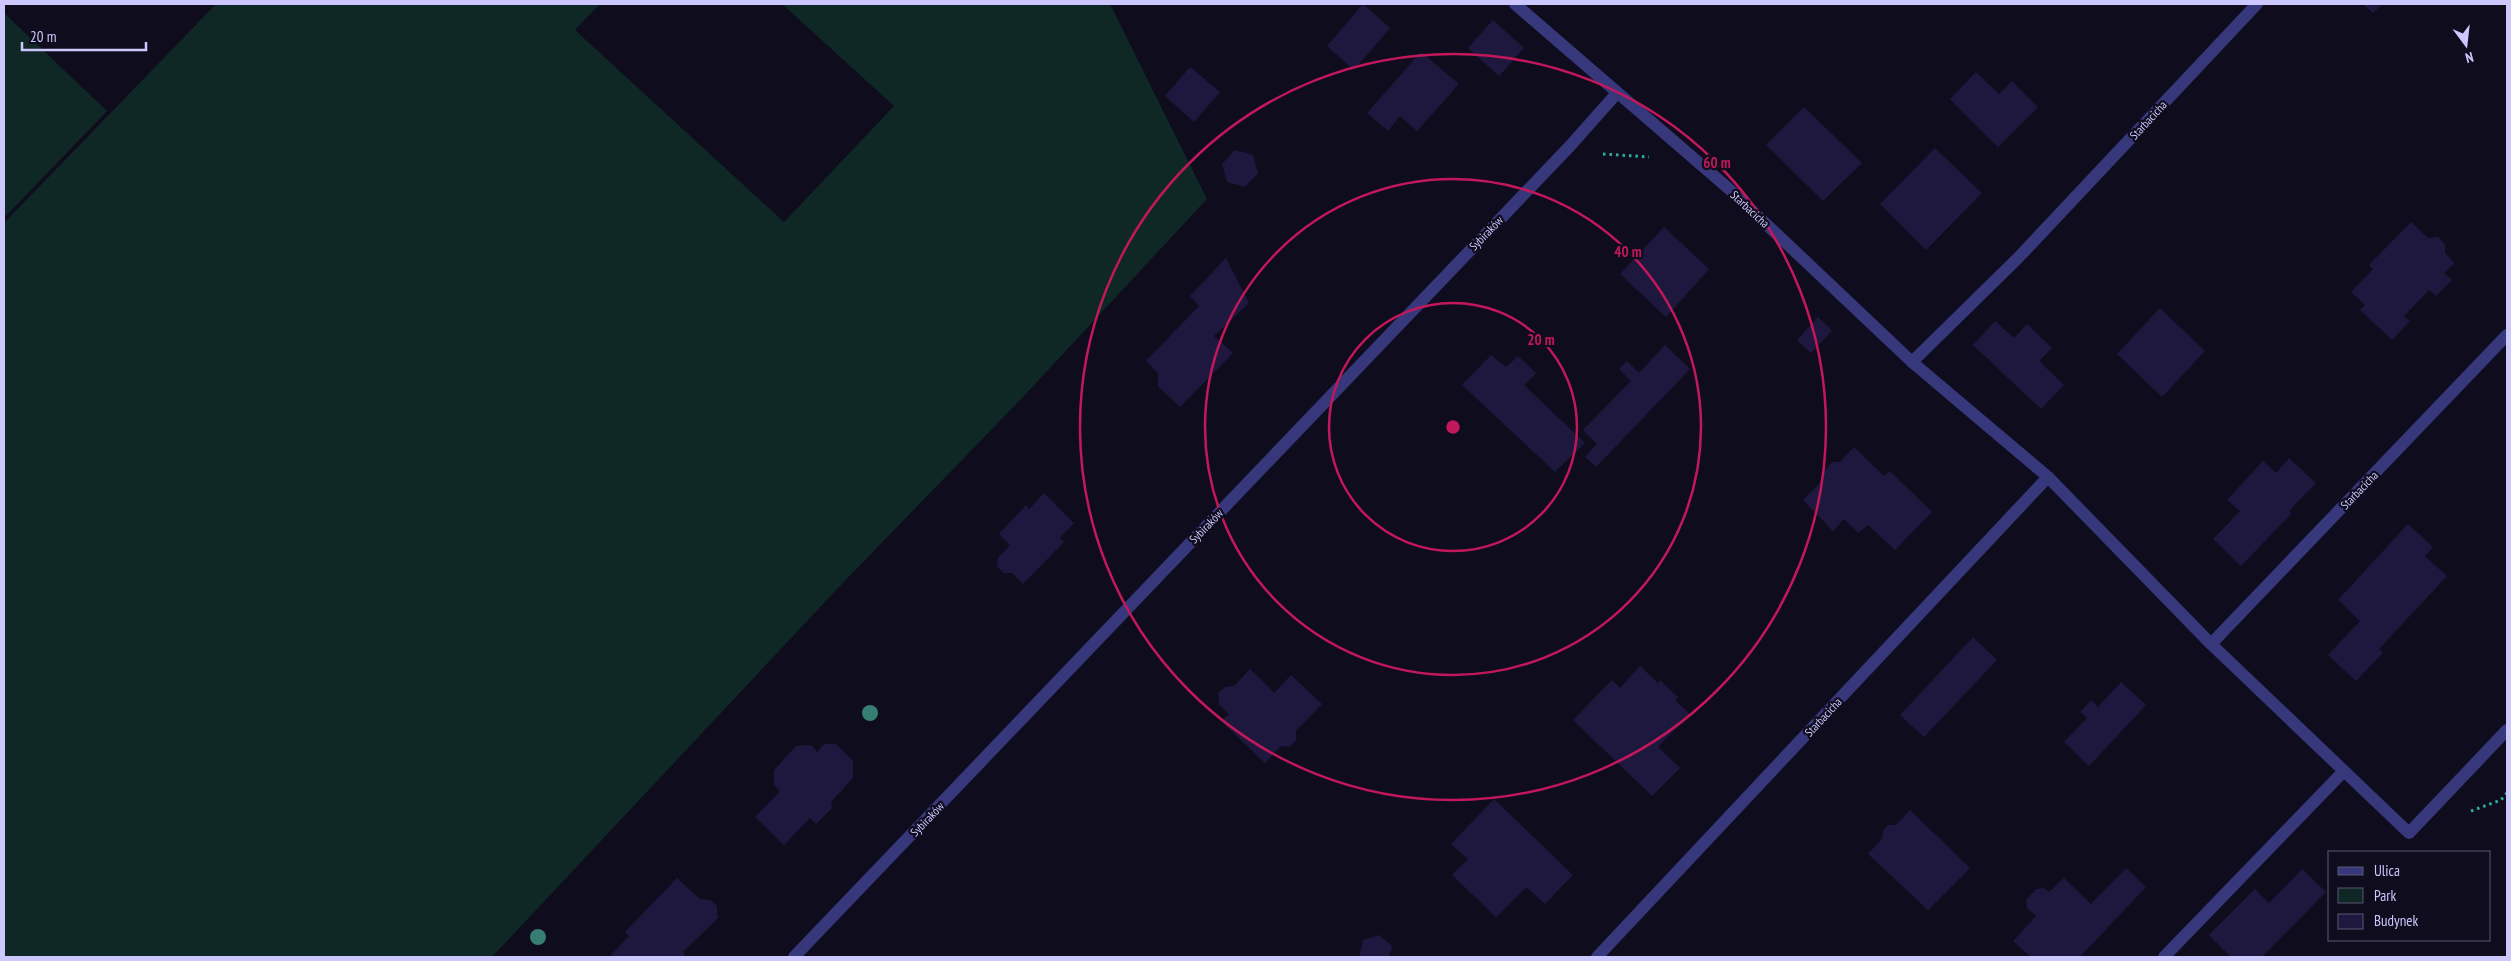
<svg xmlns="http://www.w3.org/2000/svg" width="2511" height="961" font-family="'PT Sans Narrow',sans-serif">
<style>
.green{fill:#0f2725}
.building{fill:#1e183e}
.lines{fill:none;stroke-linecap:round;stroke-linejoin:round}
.path{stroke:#2ead9f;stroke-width:3;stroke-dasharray:2.5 4;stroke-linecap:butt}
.minor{stroke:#37387c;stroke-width:12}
.tree{fill:#367e71}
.ring{fill:none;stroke:#c2185b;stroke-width:2.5}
.labels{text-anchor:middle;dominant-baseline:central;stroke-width:4.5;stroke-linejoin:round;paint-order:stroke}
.street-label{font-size:12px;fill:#ccc8fe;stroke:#0e0c1d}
.centre{fill:#c2185b;stroke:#0e0c1d;stroke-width:2.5}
.ring-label{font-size:15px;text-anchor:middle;font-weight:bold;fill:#c2185b;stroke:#0e0c1d;stroke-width:4.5;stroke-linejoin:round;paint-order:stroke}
</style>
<rect width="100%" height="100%" fill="#0e0c1d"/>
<g class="green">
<polygon points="216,4 600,4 575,30 784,222 894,106 782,4 1110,4 1207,199 1022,398 839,587 492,957 4,957 4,223"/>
<polygon points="4,13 107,111 4,218"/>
</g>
<g class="building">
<polygon points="1363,4 1390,28 1354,70 1327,46"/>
<polygon points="2363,4 2382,4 2373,13"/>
<polygon points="1493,20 1524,48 1499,76 1468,48"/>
<polygon points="1421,52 1459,84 1417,131 1400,116 1388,131 1367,113"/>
<polygon points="1190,67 1220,92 1194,122 1165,96"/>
<polygon points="1976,72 1999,94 2012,81 2038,107 1998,147 1950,99"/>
<polygon points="1804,107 1862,163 1823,201 1766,145"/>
<polygon points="1935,148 1982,193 1926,250 1880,204"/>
<polygon points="1235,150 1253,155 1258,173 1245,187 1227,182 1222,164"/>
<polygon points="2411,222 2428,238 2438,237 2445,244 2445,253 2454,263 2444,273 2452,280 2436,296 2429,290 2404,316 2410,321 2392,340 2360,310 2365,305 2351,292 2373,269 2369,265"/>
<polygon points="1664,227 1709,269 1666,317 1620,274"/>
<polygon points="1226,258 1249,303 1214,336 1233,353 1180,407 1158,386 1158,373 1146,361 1199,306 1190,296"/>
<polygon points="2160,308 2205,351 2162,397 2117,354"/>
<polygon points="1818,317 1832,331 1811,353 1797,340"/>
<polygon points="1995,321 2014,338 2027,324 2052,348 2039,361 2064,385 2041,409 1973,345"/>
<polygon points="1665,345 1690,369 1596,467 1585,457 1597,444 1583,430 1631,381 1619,369 1627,361 1639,373"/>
<polygon points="1491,355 1506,367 1518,356 1536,373 1524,385 1585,443 1555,472 1462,385"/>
<polygon points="1854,447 1884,476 1890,471 1932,512 1895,550 1868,525 1858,533 1844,519 1833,531 1803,500 1822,481 1823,472 1832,462 1840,462"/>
<polygon points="2289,458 2316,483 2289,511 2292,513 2241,566 2213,539 2240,511 2227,500 2263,461 2276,473"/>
<polygon points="1044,493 1074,523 1060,538 1064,542 1023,584 1012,573 1004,573 997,566 998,558 1010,545 999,534 1026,505 1029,509"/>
<polygon points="2408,524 2433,547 2425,556 2447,576 2379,649 2383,653 2356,681 2328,655 2360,621 2338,600"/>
<polygon points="1973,637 1997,660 1924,737 1900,715"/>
<polygon points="1640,666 1658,683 1660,680 1678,697 1675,700 1690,714 1658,747 1680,768 1652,796 1573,720 1612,680 1620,688"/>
<polygon points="1250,669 1274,693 1291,675 1322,704 1296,731 1296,740 1290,747 1281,746 1265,763 1221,721 1229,714 1219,705 1218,693 1225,687 1234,686"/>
<polygon points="2121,682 2146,705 2089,766 2064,742 2087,718 2080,712 2091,700 2098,707"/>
<polygon points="824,744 836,744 853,761 853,778 831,802 832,808 816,824 810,818 784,845 755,817 780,791 774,785 774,770 796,746 811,745 817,752"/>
<polygon points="1494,799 1573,875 1545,904 1526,887 1496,917 1452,875 1468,859 1451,844"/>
<polygon points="1910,810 1970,868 1928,910 1868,854 1882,839 1883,831 1888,825 1896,825"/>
<polygon points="2126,868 2146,887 2080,957 2031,957 2013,941 2036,916 2027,908 2026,900 2036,889 2044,888 2049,892 2064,878 2091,904"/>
<polygon points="2302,869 2326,892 2262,957 2231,957 2209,935 2255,889 2269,903"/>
<polygon points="677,878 700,899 711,900 717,906 717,915 719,917 683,952 685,955 682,957 614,957 611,955 629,936 625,932"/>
<polygon points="1379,935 1392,946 1389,957 1359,957 1363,940"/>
</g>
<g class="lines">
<g class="path">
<polyline points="1603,154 1649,157"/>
<polyline points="2471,811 2501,800 2507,793"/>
</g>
<g class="minor">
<polyline points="1515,4 1728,188 1912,362 2048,477 2211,644 2409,833 2507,730"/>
<polyline points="1912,362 2018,258 2257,4"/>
<polyline points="2211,644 2507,335"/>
<polyline points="794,957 1570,146 1617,93"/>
<polyline points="1597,957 2048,477"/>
<polyline points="2164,957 2344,771"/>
</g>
</g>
<g class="tree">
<circle cx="870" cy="713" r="8"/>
<circle cx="538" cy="937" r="8"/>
</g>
<g class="ring">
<circle cx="1453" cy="427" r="124"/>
<circle cx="1453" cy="427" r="248"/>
<circle cx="1453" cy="427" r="373"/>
</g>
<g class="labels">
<g class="street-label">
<text transform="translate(2148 120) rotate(-47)">Starbacicha</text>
<text transform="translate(1750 209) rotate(43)">Starbacicha</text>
<text transform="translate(1486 233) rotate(-46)">Sybiraków</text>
<text transform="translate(2359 490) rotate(-46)">Starbacicha</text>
<text transform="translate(1206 526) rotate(-46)">Sybiraków</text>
<text transform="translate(1823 717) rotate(-47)">Starbacicha</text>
<text transform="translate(927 819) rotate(-46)">Sybiraków</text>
</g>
</g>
<circle cx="1453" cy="427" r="8" class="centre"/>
<g class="ring-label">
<text x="1717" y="168">60 m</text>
<text x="1628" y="257">40 m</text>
<text x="1541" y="345">20 m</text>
</g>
<rect width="2511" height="961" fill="none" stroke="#ccc8fe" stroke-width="10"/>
<rect x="2328" y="851" width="162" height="90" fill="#0e0c1d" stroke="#5a5777"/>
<rect x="2338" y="867" width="25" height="8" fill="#37387c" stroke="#5a5777"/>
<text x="2374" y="876" font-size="15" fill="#ccc8fe">Ulica</text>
<rect x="2338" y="888" width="25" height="15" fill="#0f2725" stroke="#5a5777"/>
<text x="2374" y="901" font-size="15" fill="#ccc8fe">Park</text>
<rect x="2338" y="914" width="25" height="15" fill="#1e183e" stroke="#5a5777"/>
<text x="2374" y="926" font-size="15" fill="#ccc8fe">Budynek</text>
<g transform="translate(2466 45) rotate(165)" stroke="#0e0c1d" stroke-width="4" paint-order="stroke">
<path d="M0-4L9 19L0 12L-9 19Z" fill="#ccc8fe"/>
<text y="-8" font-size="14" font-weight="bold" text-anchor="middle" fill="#ccc8fe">N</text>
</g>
<path d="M22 42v8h124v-8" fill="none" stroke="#ccc8fe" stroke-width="2.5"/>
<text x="30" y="42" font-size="15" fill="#ccc8fe" stroke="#0e0c1d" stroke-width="4" paint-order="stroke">20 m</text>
</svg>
